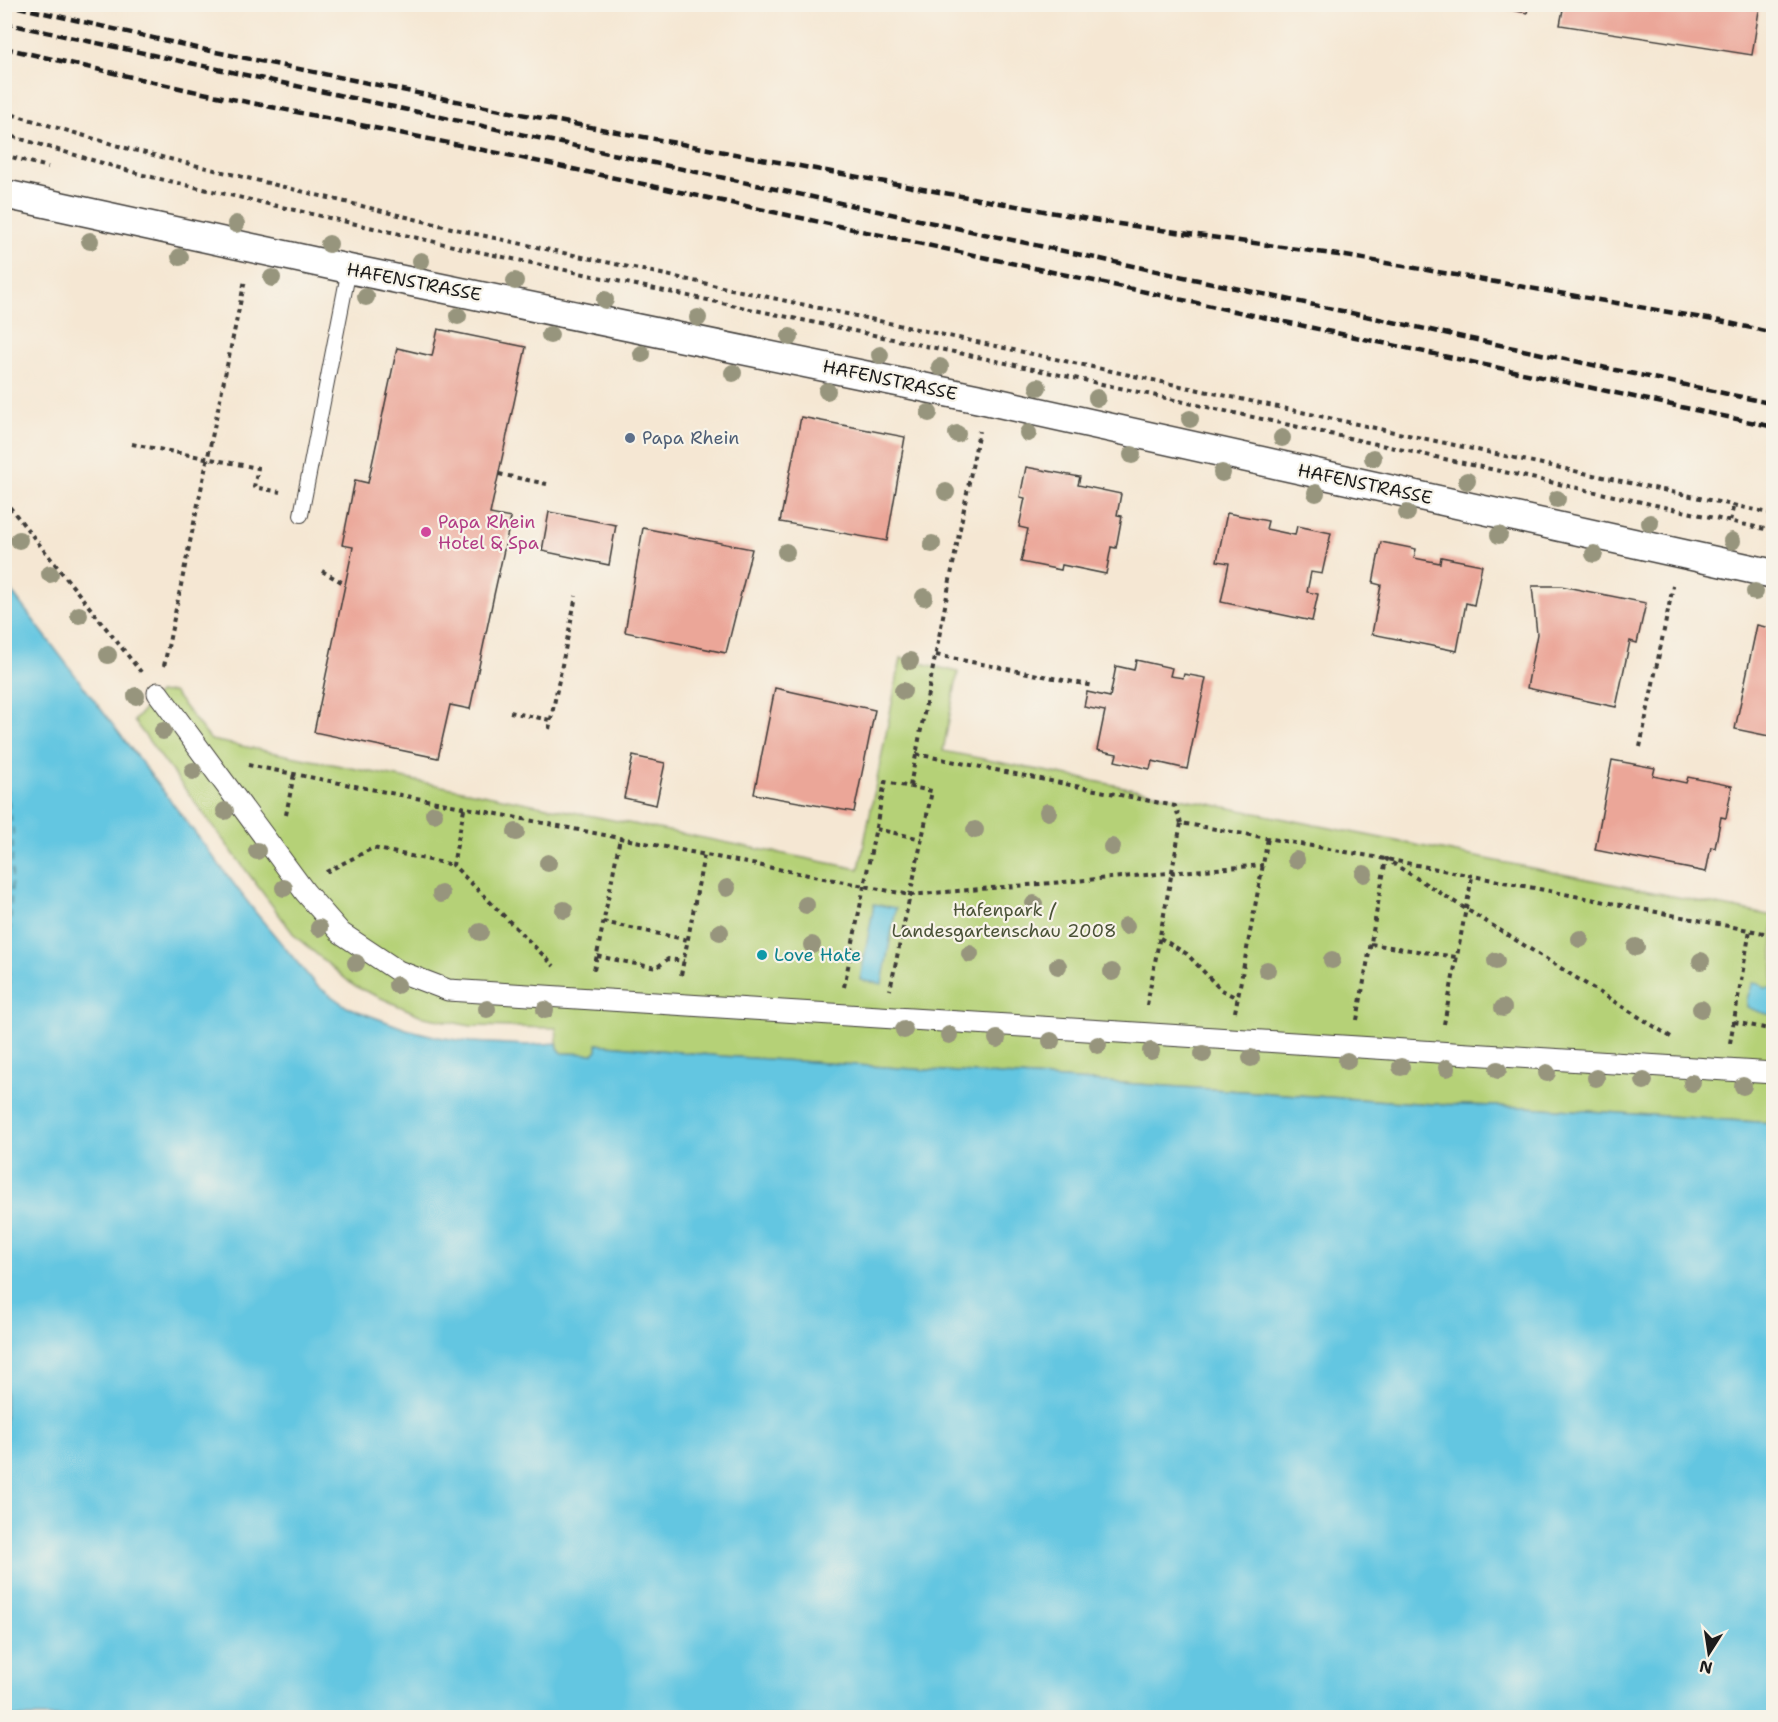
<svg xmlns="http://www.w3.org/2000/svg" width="1778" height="1722" font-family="'Shantell Sans',sans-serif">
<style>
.green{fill:#b5d177;stroke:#68764a;stroke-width:1.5}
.water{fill:#63c6e1;stroke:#40717e;stroke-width:1.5}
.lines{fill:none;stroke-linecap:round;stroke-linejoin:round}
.ferry{stroke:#355861;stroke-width:1.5;stroke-dasharray:8 6;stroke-linecap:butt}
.building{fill:#eba698}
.service-casing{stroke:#3d3a37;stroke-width:16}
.pedestrian-casing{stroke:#3d3a37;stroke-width:23}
.minor-casing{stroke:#3d3a37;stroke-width:31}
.path{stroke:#3d3a37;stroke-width:4;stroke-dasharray:4.5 4.5;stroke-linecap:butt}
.service{stroke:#fff;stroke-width:14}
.pedestrian{stroke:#fff;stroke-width:21}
.minor{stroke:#fff;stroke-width:28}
.rail{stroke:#1c1c1c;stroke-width:4.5;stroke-dasharray:9 4.5;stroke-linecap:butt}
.tree{fill:#97957d}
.service-dot{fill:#5c6f8a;stroke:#f7f3e8;stroke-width:2}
.hotel-dot{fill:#d1479c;stroke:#f7f3e8;stroke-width:2}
.culture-dot{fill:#0f9aa8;stroke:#f7f3e8;stroke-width:2}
.labels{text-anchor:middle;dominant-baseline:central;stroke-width:4.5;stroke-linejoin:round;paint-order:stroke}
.street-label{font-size:18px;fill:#1c1c1c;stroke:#f7f3e8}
.service-label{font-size:18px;fill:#4e5e75;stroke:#f7f3e8;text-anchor:start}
.hotel-label{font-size:18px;fill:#b23c85;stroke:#f7f3e8;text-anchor:start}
.park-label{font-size:18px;fill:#4a5237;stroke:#f7f3e8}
.culture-label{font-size:18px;fill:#0d838f;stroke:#f7f3e8;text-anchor:start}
</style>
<rect width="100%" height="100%" fill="#f7f3e8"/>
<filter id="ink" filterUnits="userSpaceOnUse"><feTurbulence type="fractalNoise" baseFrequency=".0167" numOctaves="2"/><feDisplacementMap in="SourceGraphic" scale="12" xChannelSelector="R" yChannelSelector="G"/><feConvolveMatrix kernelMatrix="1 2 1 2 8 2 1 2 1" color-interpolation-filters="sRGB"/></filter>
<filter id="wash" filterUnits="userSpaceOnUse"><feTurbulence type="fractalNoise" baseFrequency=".008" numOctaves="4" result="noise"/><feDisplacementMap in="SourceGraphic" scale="24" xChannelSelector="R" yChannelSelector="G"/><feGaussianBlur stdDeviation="1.35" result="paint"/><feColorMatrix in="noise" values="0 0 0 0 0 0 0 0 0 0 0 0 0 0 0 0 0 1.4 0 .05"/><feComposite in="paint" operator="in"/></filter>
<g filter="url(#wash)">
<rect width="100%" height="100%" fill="#f5e7d3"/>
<polygon class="green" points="901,658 958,672 943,751 1773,916 1773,1123 1526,1107 1432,1104 721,1056 598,1044 597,1050 593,1054 562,1053 558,1048 556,1028 471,1026 424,1017 354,986 295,936 134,721 158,693 173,692 211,740 859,869"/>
<g class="water">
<polygon points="5,583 256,913 316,985 347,1007 406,1029 438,1037 470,1042 527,1045 557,1043 558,1048 562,1053 593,1054 597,1050 597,1044 721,1056 1432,1104 1526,1107 1773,1123 1773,1717 5,1717"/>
<polygon points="874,904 896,908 882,984 860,980"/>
<path d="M1753,982l6,1 5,5h9v27c-8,-1 -19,-5 -26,-8v-8z"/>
</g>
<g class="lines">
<polyline class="ferry" points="4,772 13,831 4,1163"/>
</g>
<g id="blocks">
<g class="building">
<polygon points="1478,4 1529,4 1527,13"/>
<polygon points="1564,4 1760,4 1752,55 1560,25"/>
<polygon points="438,329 526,347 490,514 511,518 494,595 470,709 450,705 438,758 314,732 353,547 342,545 355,480 368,483 397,348 432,356"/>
<polygon points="801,417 905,437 887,541 780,522"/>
<polygon points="1026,467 1080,477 1078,485 1121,494 1117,515 1122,516 1116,548 1111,547 1106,574 1062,565 1061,570 1021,562 1028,529 1019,527 1025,498 1020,497"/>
<polygon points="549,512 616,525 609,565 542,551"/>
<polygon points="1227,513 1268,521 1266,529 1295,535 1297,526 1331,533 1322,574 1311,572 1307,592 1318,594 1312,621 1221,602 1229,563 1217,561"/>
<polygon points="643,528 752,549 726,653 625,632"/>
<polygon points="1381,542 1416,549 1414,558 1440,563 1441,557 1482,565 1474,605 1466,603 1457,651 1372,634 1381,585 1373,583"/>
<polygon points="1532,586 1561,586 1646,603 1637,643 1630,641 1616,707 1527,688 1537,634"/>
<polygon points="1757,625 1774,629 1774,737 1735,729"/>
<polygon points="1136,660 1172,668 1170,676 1183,678 1184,674 1206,678 1187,769 1152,761 1150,769 1115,761 1117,754 1097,750 1105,711 1084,707 1087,692 1110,697 1116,666 1134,670"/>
<polygon points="775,688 875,710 854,812 754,794"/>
<polygon points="633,756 665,763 656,805 624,798"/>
<polygon points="1612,760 1655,768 1653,776 1686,783 1688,777 1732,786 1726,818 1721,817 1715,848 1711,847 1706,872 1595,850"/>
</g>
</g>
</g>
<g filter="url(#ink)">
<use href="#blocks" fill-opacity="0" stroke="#3d3a37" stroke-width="1.5"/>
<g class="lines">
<g class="service-casing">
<polyline id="service" points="301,515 349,269"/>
</g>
<g class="pedestrian-casing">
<polyline id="pedestrian" points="158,693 305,892 341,933 398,971 448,990 1774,1073"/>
</g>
<g class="minor-casing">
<polyline id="minor" points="4,194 349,269 985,400 1774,574"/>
</g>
<g class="path">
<polyline points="4,112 129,149 476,234 1774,514"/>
<polyline points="4,134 143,175 316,215 475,251 992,360 1774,531"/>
<polyline points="4,155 48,167"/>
<polyline points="132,444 258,468 254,487 280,492"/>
<polyline points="499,474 547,484"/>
<polyline points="4,500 141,672"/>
<polyline points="1730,521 1734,504"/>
<polyline points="322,571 345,584"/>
<polyline points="936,655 1094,686"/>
<polyline points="164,666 245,280"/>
<polyline points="317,712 318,713"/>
<polyline points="510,712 550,720"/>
<polyline points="549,729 576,596"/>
<polyline points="1640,747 1673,586"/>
<polyline points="916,754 1175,806 1181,823"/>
<polyline points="248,765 910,895 1263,865"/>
<polyline points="910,786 979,431"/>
<polyline points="464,809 453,865 554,966"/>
<polyline points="286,815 294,774"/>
<polyline points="876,829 922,839"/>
<polyline points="326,872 373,848 453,865"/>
<polyline points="603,922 688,940"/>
<polyline points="1160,938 1187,954 1221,990 1237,998"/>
<polyline points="1371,944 1456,957"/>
<polyline points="597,956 656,968 668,959 684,961"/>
<polyline points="594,970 620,838"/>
<polyline points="681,975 704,855"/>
<polyline points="844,987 885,782 932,791 890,990"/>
<polyline points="1147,1005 1181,823 1386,859 1774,935"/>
<polyline points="1235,1012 1268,838"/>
<polyline points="1357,1020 1386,859 1671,1037"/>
<polyline points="1734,1022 1774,1030"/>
<polyline points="1444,1024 1472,877"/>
<polyline points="1730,1043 1750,930"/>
</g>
<use href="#service" class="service"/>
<use href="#pedestrian" class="pedestrian"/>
<use href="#minor" class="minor"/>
<g class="rail">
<polyline points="5,4 206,50 515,113 939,192 1105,222 1346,256 1720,321 1774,333"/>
<polyline points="4,23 1774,404"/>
<polyline points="4,48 188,90 508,155 1774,427"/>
</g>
</g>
<g class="tree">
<circle cx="236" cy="224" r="9"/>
<circle cx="90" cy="241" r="9"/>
<circle cx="329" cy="244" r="9"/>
<circle cx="180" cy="257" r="9"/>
<circle cx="421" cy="261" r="9"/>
<circle cx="272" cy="278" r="9"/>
<circle cx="515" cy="281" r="9"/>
<circle cx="366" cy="297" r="9"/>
<circle cx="605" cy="300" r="9"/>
<circle cx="458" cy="316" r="9"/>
<circle cx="698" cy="318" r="9"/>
<circle cx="550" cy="335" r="9"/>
<circle cx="790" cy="337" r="9"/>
<circle cx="642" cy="354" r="9"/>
<circle cx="880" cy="355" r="9"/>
<circle cx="940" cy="367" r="9"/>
<circle cx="733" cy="373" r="9"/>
<circle cx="1038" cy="387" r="9"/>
<circle cx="827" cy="391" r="9"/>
<circle cx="1097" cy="398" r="9"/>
<circle cx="929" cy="413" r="9"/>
<circle cx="1190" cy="419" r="9"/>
<circle cx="1028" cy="433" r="9"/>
<circle cx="957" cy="434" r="9"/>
<circle cx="1282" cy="438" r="9"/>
<circle cx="1132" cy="455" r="9"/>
<circle cx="1373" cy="458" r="9"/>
<circle cx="1222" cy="473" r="9"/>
<circle cx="1467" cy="481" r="9"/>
<circle cx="946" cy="492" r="9"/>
<circle cx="1316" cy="493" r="9"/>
<circle cx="1557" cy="499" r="9"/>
<circle cx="1407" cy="513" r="9"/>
<circle cx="1650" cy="523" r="9"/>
<circle cx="1499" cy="535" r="9"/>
<circle cx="19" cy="540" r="9"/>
<circle cx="1732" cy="541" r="9"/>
<circle cx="932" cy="544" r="9"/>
<circle cx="786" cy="552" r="9"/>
<circle cx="1594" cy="554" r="9"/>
<circle cx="50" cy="574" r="9"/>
<circle cx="1755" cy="592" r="9"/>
<circle cx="924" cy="597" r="9"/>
<circle cx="79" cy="615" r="9"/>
<circle cx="108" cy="655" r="9"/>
<circle cx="910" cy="661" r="9"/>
<circle cx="903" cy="691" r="9"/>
<circle cx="136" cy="696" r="9"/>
<circle cx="163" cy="731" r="9"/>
<circle cx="193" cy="771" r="9"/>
<circle cx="225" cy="811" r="9"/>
<circle cx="1048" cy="812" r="9"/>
<circle cx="434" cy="814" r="9"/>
<circle cx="975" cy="830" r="9"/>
<circle cx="516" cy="832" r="9"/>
<circle cx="1112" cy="847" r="9"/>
<circle cx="257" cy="851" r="9"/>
<circle cx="1296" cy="860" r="9"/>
<circle cx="548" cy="863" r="9"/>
<circle cx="1364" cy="874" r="9"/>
<circle cx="284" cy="888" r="9"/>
<circle cx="727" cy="888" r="9"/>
<circle cx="441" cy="894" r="9"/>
<circle cx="1034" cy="904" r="9"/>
<circle cx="806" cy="905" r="9"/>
<circle cx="564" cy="910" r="9"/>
<circle cx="1126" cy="926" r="9"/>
<circle cx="319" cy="928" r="9"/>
<circle cx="480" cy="932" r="9"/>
<circle cx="720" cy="932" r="9"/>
<circle cx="1580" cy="939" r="9"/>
<circle cx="812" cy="945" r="9"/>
<circle cx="1636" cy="947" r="9"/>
<circle cx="970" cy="954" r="9"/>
<circle cx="1332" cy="960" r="9"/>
<circle cx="1496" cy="961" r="9"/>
<circle cx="1701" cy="961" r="9"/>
<circle cx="356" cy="963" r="9"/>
<circle cx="1058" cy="966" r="9"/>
<circle cx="1267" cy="970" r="9"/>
<circle cx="1112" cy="972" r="9"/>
<circle cx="397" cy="985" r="9"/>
<circle cx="1503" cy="1008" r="9"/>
<circle cx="487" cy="1009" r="9"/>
<circle cx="1701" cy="1009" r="9"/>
<circle cx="545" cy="1010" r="9"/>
<circle cx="904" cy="1030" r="9"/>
<circle cx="949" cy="1035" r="9"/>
<circle cx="997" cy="1039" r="9"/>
<circle cx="1051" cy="1041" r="9"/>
<circle cx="1098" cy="1045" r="9"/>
<circle cx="1151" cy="1051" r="9"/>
<circle cx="1203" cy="1054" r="9"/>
<circle cx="1251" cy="1058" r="9"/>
<circle cx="1347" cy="1061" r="9"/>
<circle cx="1401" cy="1067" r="9"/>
<circle cx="1447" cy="1068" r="9"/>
<circle cx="1498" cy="1070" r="9"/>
<circle cx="1547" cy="1073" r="9"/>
<circle cx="1596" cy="1078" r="9"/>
<circle cx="1644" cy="1081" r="9"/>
<circle cx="1692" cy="1083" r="9"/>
<circle cx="1743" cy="1086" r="9"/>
</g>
</g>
<circle class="service-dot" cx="630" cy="438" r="6"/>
<circle class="hotel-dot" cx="426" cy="532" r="6"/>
<circle class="culture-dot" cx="762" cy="955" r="6"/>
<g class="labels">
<g class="street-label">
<text transform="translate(414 282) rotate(11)">HAFENSTRASSE</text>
<text transform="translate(890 380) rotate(12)">HAFENSTRASSE</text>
<text transform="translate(1365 484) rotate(12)">HAFENSTRASSE</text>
</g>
<g class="service-label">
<text x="642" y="438">Papa Rhein</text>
</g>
<g class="hotel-label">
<text x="438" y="522">Papa Rhein<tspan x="438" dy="21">Hotel &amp; Spa</tspan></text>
</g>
<g class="park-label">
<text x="1004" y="910">Hafenpark /<tspan x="1004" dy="21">Landesgartenschau 2008</tspan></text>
</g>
<g class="culture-label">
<text x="774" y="955">Love Hate</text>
</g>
</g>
<rect width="1778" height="1722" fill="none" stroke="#f7f3e8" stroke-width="24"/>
<g transform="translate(1709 1653) rotate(192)" stroke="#f7f3e8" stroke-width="4.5" paint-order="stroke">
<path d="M0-4.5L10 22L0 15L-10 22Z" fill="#1c1c1c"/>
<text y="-9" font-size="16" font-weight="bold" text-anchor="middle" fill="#1c1c1c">N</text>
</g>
</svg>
